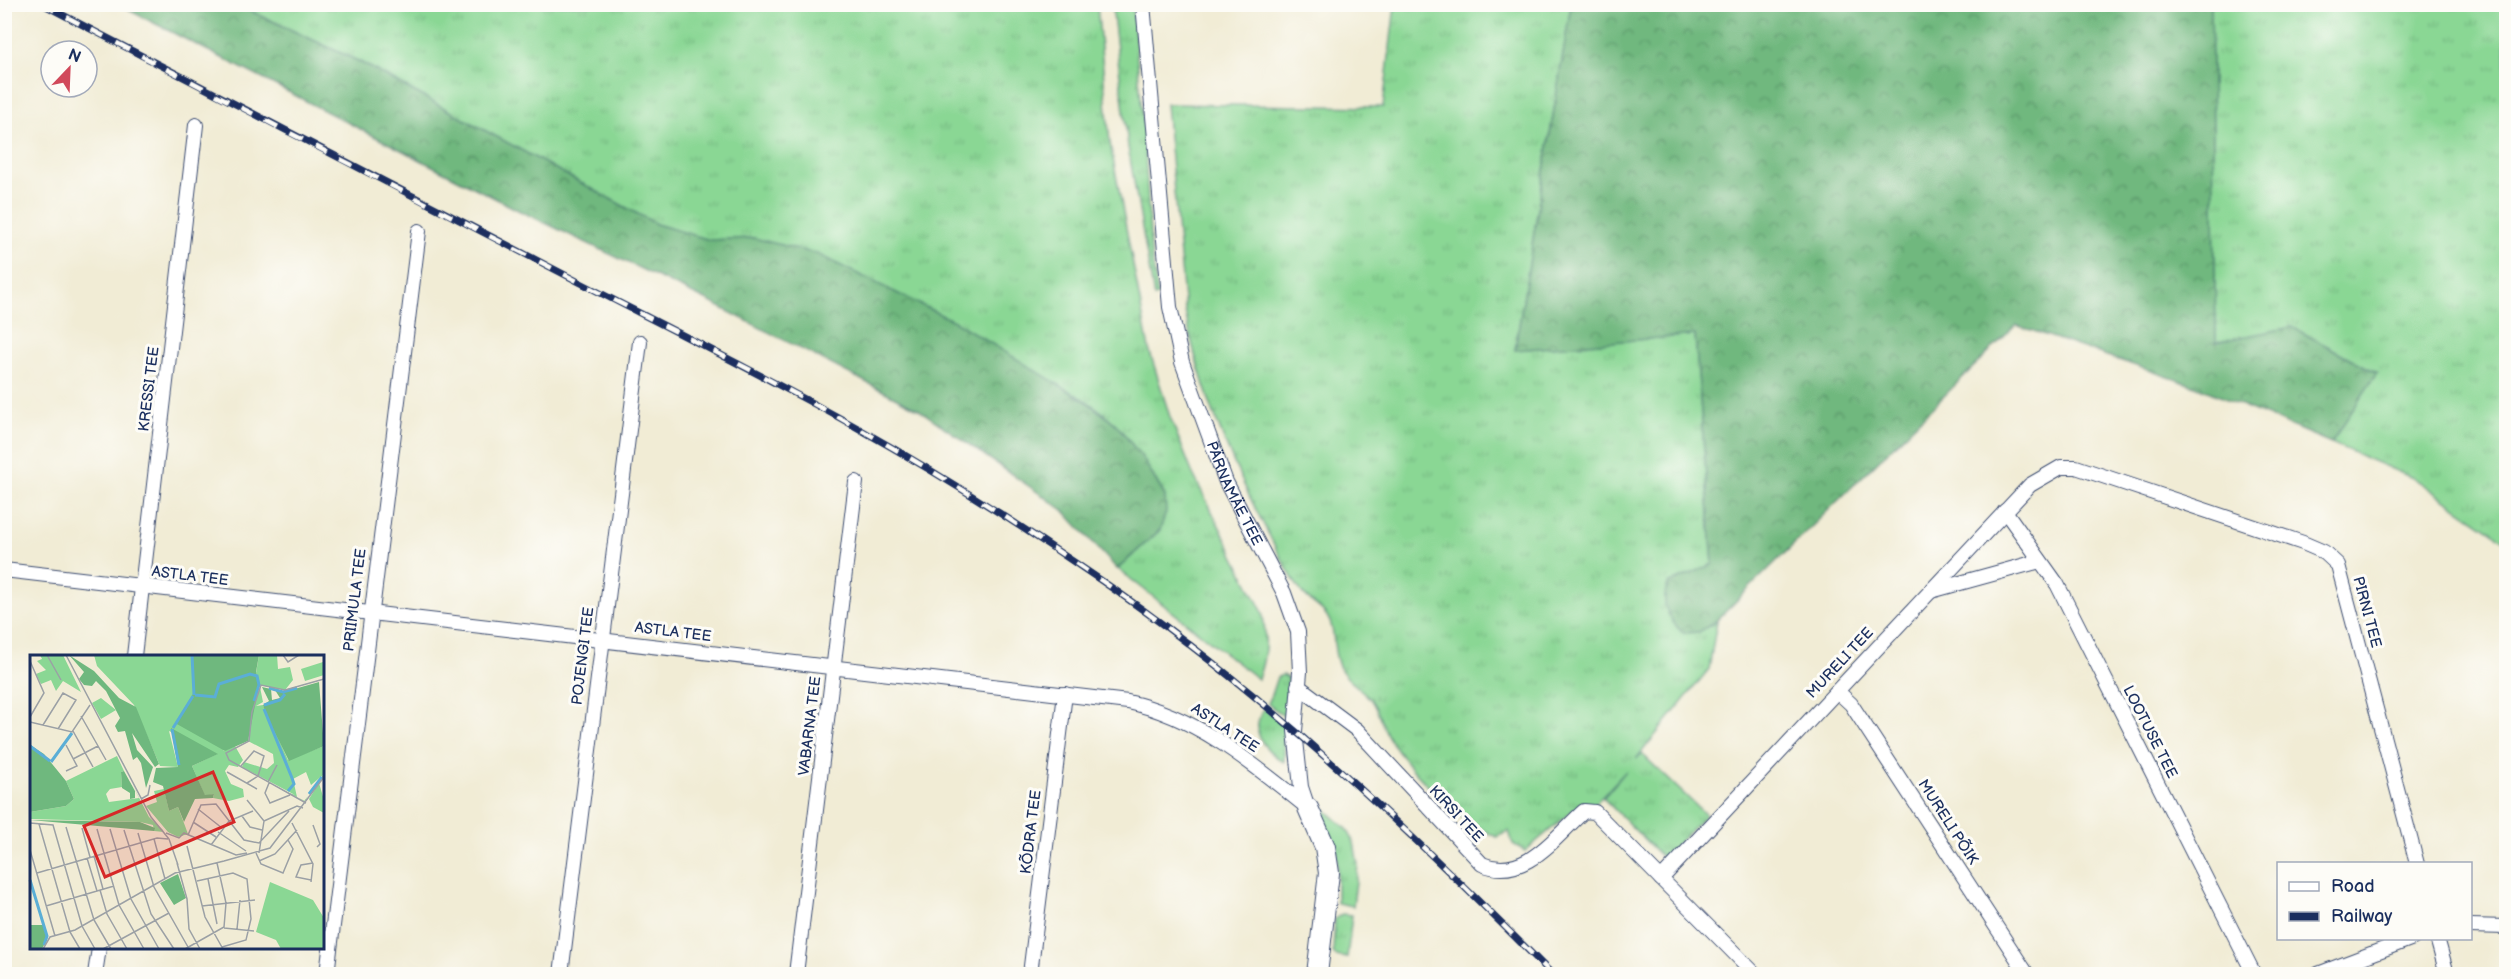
<svg xmlns="http://www.w3.org/2000/svg" width="2511" height="979" font-family="'Balsamiq Sans',sans-serif">
<style>
.grass{fill:url(#grass-tufts);stroke:#528379;stroke-width:1.5}
.forest{fill:url(#forest-crowns);stroke:#45746e;stroke-width:1.5}
.lines{fill:none;stroke-linecap:round;stroke-linejoin:round}
.street-casing{stroke:#3b4b70;stroke-width:16}
.secondary-casing{stroke:#3b4b70;stroke-width:22}
.street{stroke:#fff;stroke-width:14}
.secondary{stroke:#fff;stroke-width:20}
.rail-casing{stroke:#1b2f5e;stroke-width:7}
.rail{stroke:#fdfcf7;stroke-width:4.5;stroke-dasharray:14;stroke-linecap:butt}
.labels{text-anchor:middle;dominant-baseline:central;stroke-width:6;stroke-linejoin:round;paint-order:stroke}
.street-label{font-size:15px;fill:#1b2f5e;stroke:#fdfcf7}
.inset-river{fill:none;stroke:#5baed6;stroke-width:3}
.inset-road{fill:none;stroke:#9ba0a5;stroke-width:1.5}
.view{fill:#d62828;fill-opacity:0.15;stroke:#d62828;stroke-width:3}
.inset-edge{fill:none;stroke:#1b2f5e;stroke-width:3}
</style>
<defs>
<pattern id="grass-tufts" width="24" height="20" patternUnits="userSpaceOnUse" patternTransform="scale(1.5)"><rect width="24" height="20" fill="#8ad794"/><path d="M3 7l-1-3M5 7V3M7 7l1-3M15 17l-1-3M17 17v-4M19 17l1-3" fill="none" stroke="#76b982"/></pattern>
<pattern id="forest-crowns" width="20" height="18" patternUnits="userSpaceOnUse" patternTransform="scale(1.5)"><rect width="20" height="18" fill="#6fb87e"/><path d="M2 6a3 3 0 1 1 6 0M12 15a3 3 0 1 1 6 0" fill="none" stroke="#5a966a"/></pattern>
</defs>
<rect width="100%" height="100%" fill="#fdfcf7"/>
<filter id="ink" filterUnits="userSpaceOnUse"><feTurbulence type="fractalNoise" baseFrequency=".0167" numOctaves="2"/><feDisplacementMap in="SourceGraphic" scale="12" xChannelSelector="R" yChannelSelector="G"/><feConvolveMatrix kernelMatrix="1 2 1 2 8 2 1 2 1" color-interpolation-filters="sRGB"/></filter>
<filter id="wash" filterUnits="userSpaceOnUse"><feTurbulence type="fractalNoise" baseFrequency=".008" numOctaves="4" result="noise"/><feDisplacementMap in="SourceGraphic" scale="24" xChannelSelector="R" yChannelSelector="G"/><feGaussianBlur stdDeviation="1.35" result="paint"/><feColorMatrix in="noise" values="0 0 0 0 0 0 0 0 0 0 0 0 0 0 0 0 0 1.4 0 .05"/><feComposite in="paint" operator="in"/></filter>
<g filter="url(#wash)">
<rect width="100%" height="100%" fill="#f1ecd5"/>
<g class="grass">
<path d="M238,5h859l13,138 39,206 21,68 22,55 70,139c5,26 5,43 -4,68l-140,-110 42,-39 5,-34c-14,-24 -29,-49 -48,-70 -21,-23 -52,-37 -78,-52l-285,-136 -44,2 -54,-16 -296,-162z"/>
<polygon points="1112,5 1132,5 1144,131 1151,253 1158,296 1154,297 1128,147"/>
<path d="M1395,5h176l-56,345 180,-15 18,229 -45,20c-7,18 1,36 15,49l16,-1 18,-11 -8,48 -73,90 6,-5 64,61 -43,43 -60,-60 23,-27 -32,34 -12,-2 -57,48 -12,-7 -4,-13 -12,6c-38,-16 -79,-58 -104,-92 -10,-13 -12,-31 -22,-45 -9,-12 -24,-18 -31,-32 -9,-16 -3,-37 -13,-52 -6,-9 -17,-14 -24,-22 -13,-17 -24,-40 -34,-59 -37,-70 -70,-146 -84,-224l-19,-207 217,3z"/>
<polygon points="2211,5 2506,5 2506,541 2415,479 2331,443 2376,372 2292,327 2216,343"/>
<polygon points="1283,675 1288,678 1285,717 1268,704 1277,677"/>
<path d="M1264,708l21,17 -1,37c-21,-13 -35,-30 -20,-54z"/>
<polygon points="1309,787 1320,805 1347,829 1354,842 1358,865 1353,906 1337,903 1337,852"/>
<polygon points="1342,914 1352,915 1347,958 1336,956 1333,952 1335,919"/>
</g>
<g class="forest">
<path d="M2211,4l5,338 76,-15 85,46 -46,70 -133,-56 -182,-62 -299,295 -18,12 -16,1c-15,-14 -23,-29 -15,-49l45,-20 -18,-229 -180,15 56,-345z"/>
<polygon points="119,5 238,5 360,62 656,224 710,240 754,238 817,254 956,322 1084,400 1116,424 1142,457 1165,496 1166,512 1160,530 1117,569 1063,510 918,409 712,303 518,210"/>
</g>
</g>
<g filter="url(#ink)">
<g class="lines">
<g class="street-casing">
<g id="street">
<path id="s1" d="M1143,4l27,303 12,55 44,120 58,111 14,39 2,40 -5,59 6,56 7,21"/>
<polyline points="2005,511 2057,584 2254,974"/>
<path d="M4,570l1124,132c70,15 125,62 180,106"/>
<polyline points="1931,591 2040,561"/>
<polyline points="134,656 196,125"/>
<path d="M1298,686l59,44 125,134c42,18 73,-27 102,-53l11,1 160,162"/>
<polyline points="1837,691 1851,704 2027,974"/>
<polyline points="1661,879 2030,485 2061,467 2076,467 2303,543 2324,552 2338,565 2417,864"/>
<polyline points="2470,926 2506,927"/>
<polyline points="2437,938 2447,974"/>
<polyline points="95,974 99,948"/>
<polyline points="327,974 419,231"/>
<polyline points="561,974 640,342"/>
<polyline points="796,974 856,482"/>
<polyline points="1030,974 1065,694"/>
<polyline points="2318,974 2413,938"/>
</g>
</g>
<g class="secondary-casing">
<polyline id="secondary" points="1308,808 1325,847 1329,873 1317,974"/>
</g>
<use href="#street" class="street"/>
<use href="#secondary" class="secondary"/>
<g class="rail-casing">
<path id="rail" d="M42,4c169,88 338,176 508,263 102,53 206,104 306,160 84,47 166,99 246,154 165,113 310,252 450,393"/>
</g>
<use href="#rail" class="rail"/>
</g>
</g>
<g class="labels">
<g class="street-label">
<text transform="translate(149 389) rotate(-83)">KRESSI TEE</text>
<text stroke="none"><textPath href="#s1" startOffset="502">PÄRNAMÄE TEE</textPath></text>
<text transform="translate(190 576) rotate(7)">ASTLA TEE</text>
<text transform="translate(355 600) rotate(-83)">PRIIMULA TEE</text>
<text transform="translate(2367 612) rotate(75)">PIRNI TEE</text>
<text transform="translate(673 632) rotate(7)">ASTLA TEE</text>
<text transform="translate(583 656) rotate(-83)">POJENGI TEE</text>
<text transform="translate(1840 663) rotate(-47)">MURELI TEE</text>
<text transform="translate(810 726) rotate(-83)">VABARNA TEE</text>
<text transform="translate(1225 728) rotate(33)">ASTLA TEE</text>
<text transform="translate(2150 732) rotate(63)">LOOTUSE TEE</text>
<text transform="translate(1456 814) rotate(47)">KIRSI TEE</text>
<text transform="translate(1948 822) rotate(57)">MURELI PÕIK</text>
<text transform="translate(1031 832) rotate(-83)">KÕDRA TEE</text>
</g>
</g>
<g transform="translate(30 655)">
<rect width="294" height="294" fill="#f1ecd5"/>
<path d="M10,0h23l18,37 -18,-11 -7,10 -5,-11 -10,4 -5,-10 10,-4 -9,-9 5,-2zM64,0h98l1,39 31,57 11,-5 8,14 -5,7 -9,-2 -4,6 6,13 12,5 1,8 -15,4 -16,-3 1,-4 -9,2 -13,-30 25,-12 -48,-23 9,36 -18,-1 -26,-61 -37,-39zM229,0h18l1,14 12,-2 3,13 -8,10 -26,-5 -3,-12zM230,32l3,15 -7,4 7,-1 25,55 36,-14v30l-15,19 14,-20 -12,10 -5,-13 -13,7 4,18 7,4 4,-5 -3,5 -4,-2 -17,-8 11,4 -53,-28 2,-5 23,7 7,-6 -1,-9 -25,-13 4,-33zM71,43l15,12 -15,9 -9,-16zM87,101l7,15 -3,1 1,15 -12,2 -4,5 3,8 30,-4 -7,-14 17,33 14,13 3,8 -2,-6 -10,-1 -1,-6 -13,-3 -110,-3v-7l36,-6 8,-7 -8,-18zM289,128l5,17v13l-11,-6 -4,-8zM134,134l5,22 9,-4 10,27 -10,3 -10,-5 -22,-26 11,-4 -3,-11zM240,227l43,18 11,18v31h-43l-5,-9 -20,-8z" fill="#8ad794"/>
<path d="M39,0l25,16 25,27 17,9 23,57 -4,3 -23,-34 5,17 16,17 -7,21 -5,-25 -4,-6 -4,3 -8,-29 -7,1 -3,-6 5,-8 -14,-27 -10,-10 -4,5 -8,-1 -5,-6 5,-7zM162,0h67l-3,17 3,13 -11,56 -23,10 -50,-28 18,-29zM289,27l5,64 -35,15 -22,-44 -4,-12 6,-4 -7,-14 9,2 1,11 8,-2 -5,-8 9,2zM141,73l47,26 -26,12 13,29 9,-1 -1,4 -18,1 -11,23 -6,-15 -9,4 -6,-25 -10,-4 3,-14 22,-1zM0,90l14,9 22,27 8,18 -8,7 -36,6zM94,116l11,20v7l-5,1v-6l-8,-5 -1,-16zM0,165l110,2 15,6 -1,3zM148,219l8,24 -12,7 -14,-22zM0,270h13l5,12 -6,12h-12z" fill="#6fb87e"/>
<path d="M293,7l1,13 -19,6 -4,-12z" fill="#8ad794"/>
<path class="inset-river" d="M162,0l2,40M239,33l14,4 14,-4M165,40l20,2 4,-13 31,-10 7,2 2,9 -5,16M234,50l16,-5 5,-6M234,54l28,69 2,6 -6,7M143,73l20,-32M142,74l7,36M0,91l20,15M21,107l21,-29M279,139l13,-17M0,225l17,56 -3,9"/>
<path class="inset-road" d="M17,0l14,25M36,0l85,162 18,22M253,0l5,7 11,-7M0,6l14,32 -14,24M51,61l25,44M0,67l42,10 18,-27M13,70l20,-32 13,7 -18,29M43,76l20,36M43,104l25,-13M211,111l13,-15 10,5 -6,20 -11,7M36,116l11,-5 -11,-21M197,117l30,17M238,127l9,-17M239,128l-4,10 5,10 20,-8M111,144l7,-4 2,-10M217,145l17,21 -5,32M276,148l-77,-43 -3,-7 23,-12 3,-29 9,-27 24,5 39,-11M168,154l24,19M212,161l8,11 12,3M234,166l33,-15 6,2M163,167l23,15M0,168l23,2 29,101 13,23M262,168l21,41 -2,18M9,169l31,108 10,17M283,170l7,19 -3,3M36,172l28,93 17,29M52,173l8,29M67,174l22,76 25,44M80,174l21,70 28,50M94,175l27,84 23,35M188,177l28,19M108,178l16,54 34,60M136,178l13,5 5,-5 52,22 11,-2M158,180l13,-30 15,-1 28,36 15,3 30,-32M124,184l11,40M139,184l9,26M181,190l18,-24 24,-10M157,191l18,71 18,32M0,195l25,86M226,198l5,11 22,9 10,-24 -5,-9M64,201l9,33M57,203l10,33M194,206l46,-13 54,-71M229,206l16,-7 22,-24M147,208l10,36 2,30 11,20M7,218l120,-35 11,1M178,224l9,45M281,225l-15,-3 5,-12 12,-2M167,226l36,-8 14,6 4,40 -5,21 -24,7M70,235l7,24 20,35M16,251l68,-20M172,251l53,-6M194,273l30,3M207,274l3,-29M13,294l7,-12 25,-7 100,-57 49,-12M73,294l66,-36M155,294l39,-22 2,-24 -9,-40"/>
<path class="view" d="M183,117l21,50 -129,55 -21,-51z"/>
<rect width="294" height="294" class="inset-edge"/>
</g>
<rect width="2511" height="979" fill="none" stroke="#fdfcf7" stroke-width="24"/>
<rect x="2277" y="862" width="195" height="78" fill="#fdfcf7" stroke="#a3aaba" stroke-width="1.5"/>
<rect x="2289" y="882" width="30" height="9" fill="#ffffff" stroke="#a3aaba" stroke-width="1.5"/>
<text x="2331" y="892" font-size="18" fill="#1b2f5e">Road</text>
<rect x="2289" y="912" width="30" height="9" fill="#1b2f5e" stroke="#a3aaba" stroke-width="1.5"/>
<text x="2331" y="922" font-size="18" fill="#1b2f5e">Railway</text>
<g transform="translate(69 69) rotate(23)"><circle r="28" fill="#fdfcf7" stroke="#a3aaba" stroke-width="1.5"/>
<path d="M0-4.5L10 22L0 15L-10 22Z" fill="#d1495b"/>
<text y="-9" font-size="16" font-weight="bold" text-anchor="middle" fill="#1b2f5e">N</text>
</g>
</svg>
